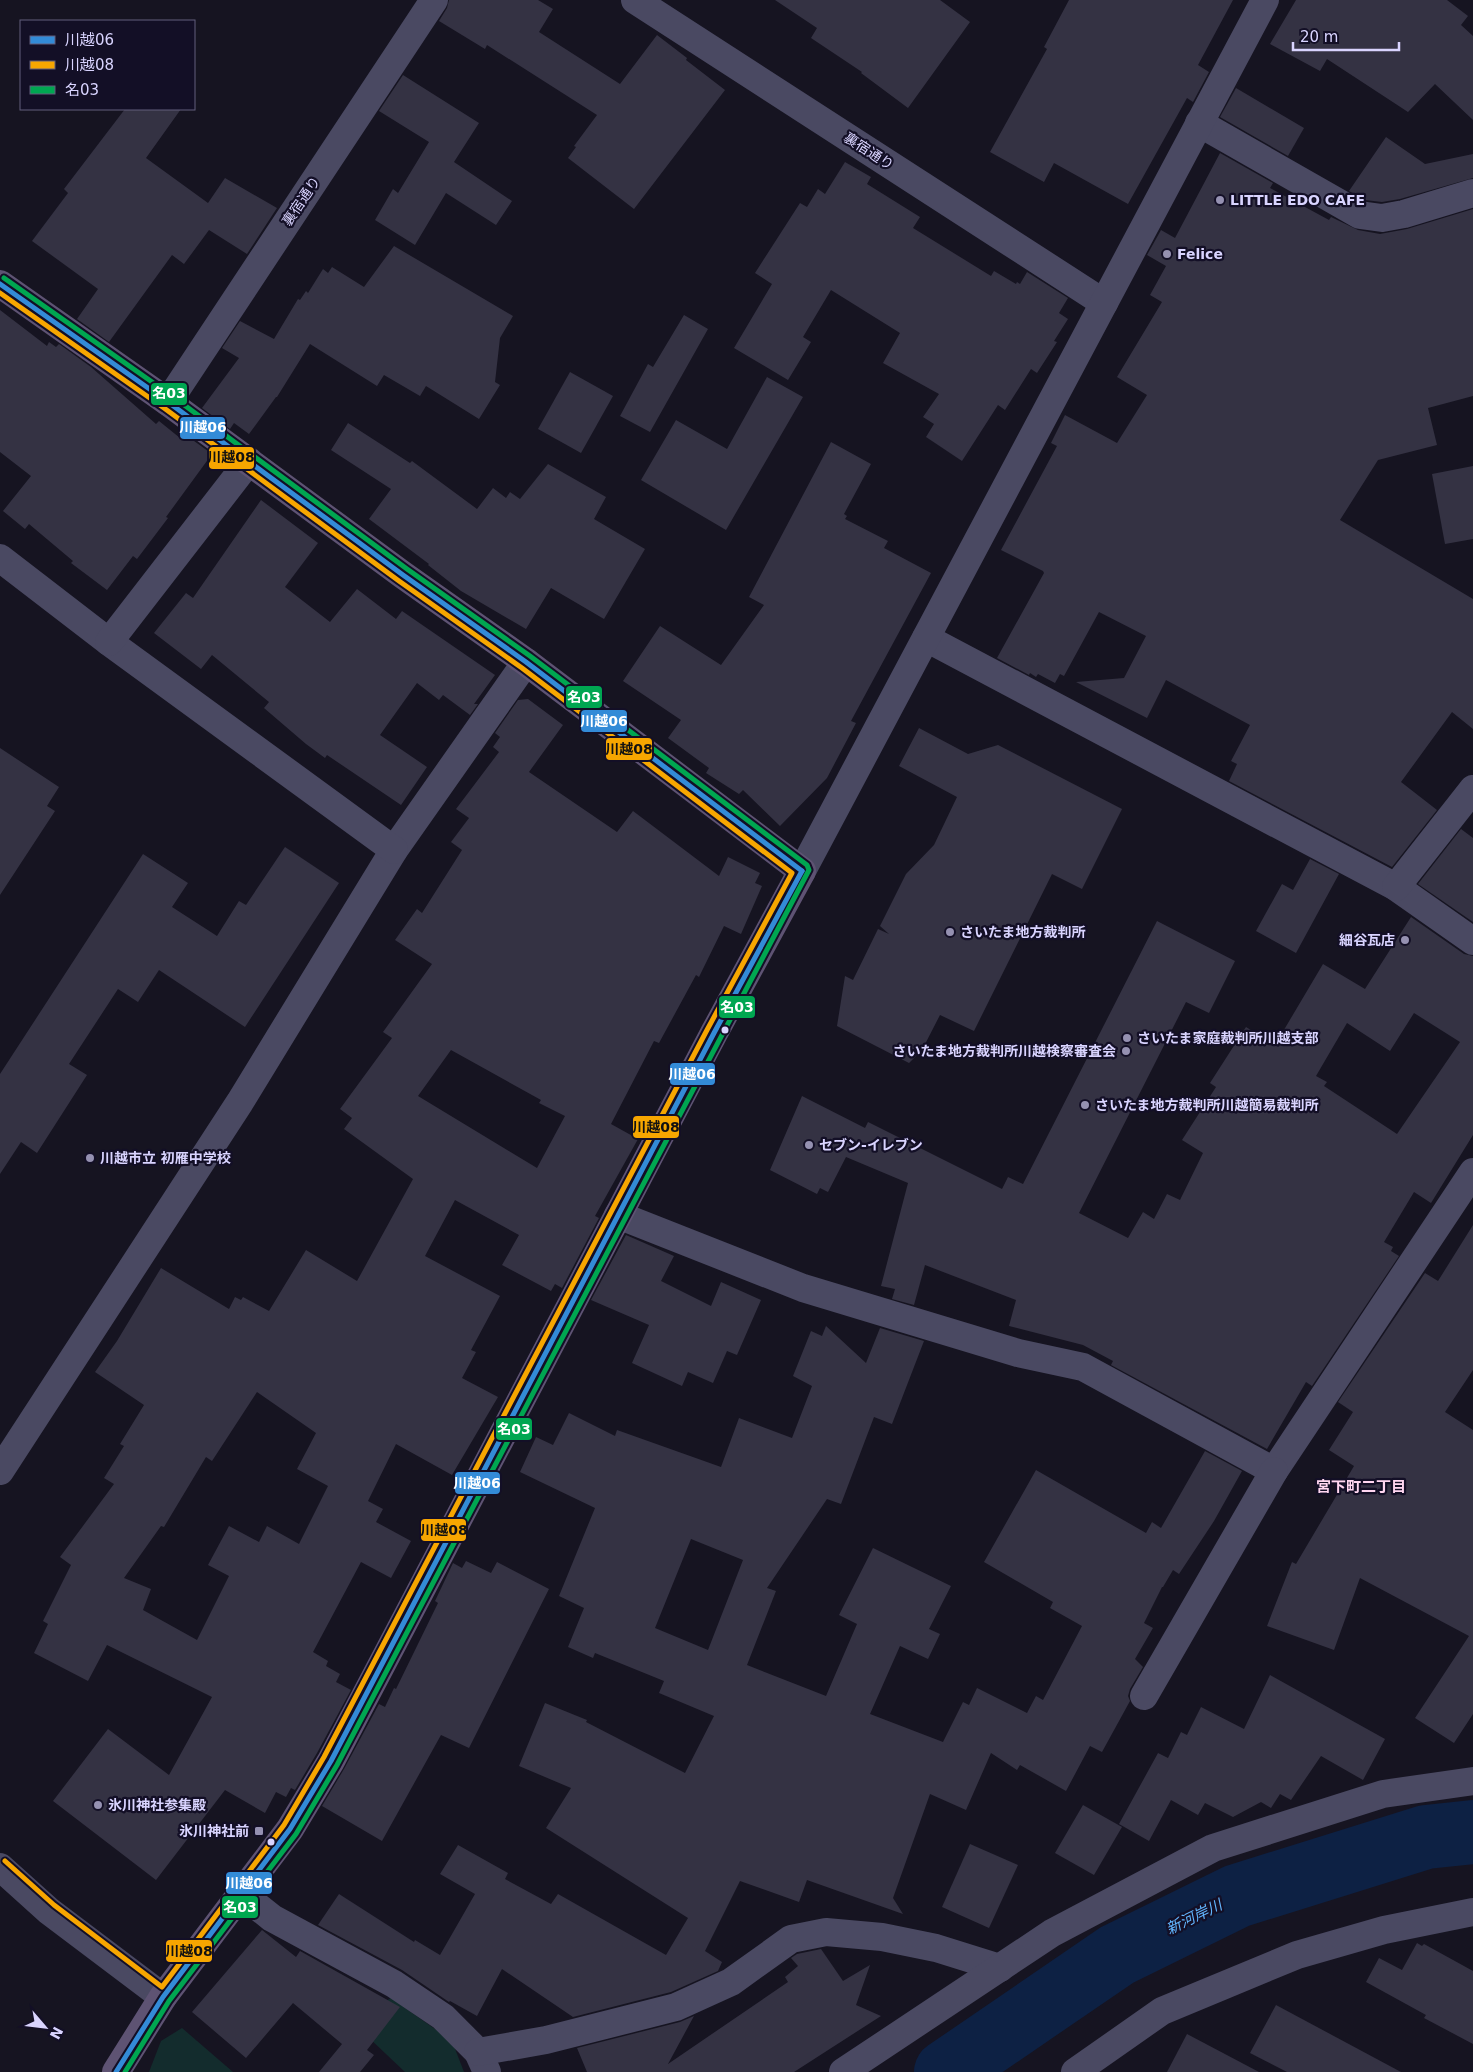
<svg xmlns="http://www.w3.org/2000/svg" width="1473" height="2072" font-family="'DejaVu Sans','Noto Sans JP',sans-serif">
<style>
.green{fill:#132c2d}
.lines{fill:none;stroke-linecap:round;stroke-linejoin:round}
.river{stroke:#0d2144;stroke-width:64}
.building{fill:#343243;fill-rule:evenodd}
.minor{stroke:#4a4962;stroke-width:28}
.tertiary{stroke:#4a4962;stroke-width:28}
.primary{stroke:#5e5373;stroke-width:28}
.bus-1-casing{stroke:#130f26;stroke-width:9}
.bus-2-casing{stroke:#130f26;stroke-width:9}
.bus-3-casing{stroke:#130f26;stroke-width:9}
.bus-1{stroke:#338bd7;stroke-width:5}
.bus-2{stroke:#f7a600;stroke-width:5}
.bus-3{stroke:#00a651;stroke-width:5}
.poi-dot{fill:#9591b1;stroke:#130f26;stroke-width:2}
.bus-dot{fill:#d9d4ff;stroke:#130f26;stroke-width:2}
.labels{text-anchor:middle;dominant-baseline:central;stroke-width:4.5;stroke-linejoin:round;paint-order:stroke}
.street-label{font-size:14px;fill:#d9d4ff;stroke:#130f26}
.poi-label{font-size:14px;font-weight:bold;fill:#d9d4ff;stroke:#130f26;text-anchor:start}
.neighbourhood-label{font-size:15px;font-weight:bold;fill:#ffd6f0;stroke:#130f26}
.water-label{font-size:15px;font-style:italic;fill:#62b6ff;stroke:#130f26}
.line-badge{stroke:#130f26;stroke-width:2}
.badge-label{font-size:14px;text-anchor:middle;font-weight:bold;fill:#fff}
.pale-badge-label{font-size:14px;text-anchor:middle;font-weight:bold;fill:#111}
</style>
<rect width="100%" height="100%" fill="#161421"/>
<g class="green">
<polygon points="391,1998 452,2041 464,2072 405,2072 367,2036 386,2001"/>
<polygon points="182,2028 233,2072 149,2072 161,2041"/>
</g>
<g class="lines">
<polyline class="river" points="946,2072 1117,1955 1237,1896 1426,1837 1473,1832"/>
</g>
<g class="building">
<polygon points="449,0 538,0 553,9 539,32 620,84 657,35 687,58 686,60 725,90 634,209 568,158 576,147 574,146 597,115 487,45 485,49 439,21 447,8"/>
<polygon points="775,0 940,0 970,22 908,108 861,73 862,72 811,38 817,28"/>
<polygon points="1069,0 1233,0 1198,65 1209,72 1193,102 1187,98 1128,204 1054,163 1044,182 990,152 1047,49 1044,47"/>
<polygon points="1296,0 1447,0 1468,16 1461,25 1473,36 1473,120 1435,84 1408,112 1327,59 1320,71 1270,44"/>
<polygon points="403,75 479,123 454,162 512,201 496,225 446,193 415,245 375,220 393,189 398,193 429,142 379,111"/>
<polygon points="1236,88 1304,128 1288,156 1220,117"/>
<polygon points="125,109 181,109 146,158 208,203 225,178 277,208 247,254 209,230 184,264 172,255 109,342 77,319 98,289 32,241 68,193 64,189"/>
<polygon points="1386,137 1425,164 1473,154 1473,178 1400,199 1382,202 1365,200 1349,191"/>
<polygon points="1220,153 1273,183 1270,188 1329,220 1331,217 1358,230 1380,234 1407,229 1473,209 1473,396 1428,408 1437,445 1378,460 1340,520 1473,599 1473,729 1452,712 1401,782 1437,810 1392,867 1229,781 1237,764 1231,761 1250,725 1166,680 1147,718 1076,682 1124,678 1146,636 1099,612 1064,676 1060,674 1055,683 1038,674 1036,677 1030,673 1029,675 997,658 1044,573 1043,571 1001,550 1057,446 1051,443 1065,415 1117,443 1147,395 1117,377 1162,302 1150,295 1166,266 1147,255 1161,230 1175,238"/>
<polygon points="845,162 871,177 867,184 920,217 913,228 991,276 994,271 1016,284 1017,282 1020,284 1027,272 1068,298 1059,313 1068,319 1054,341 1057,342 1037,373 1031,369 1005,410 998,405 962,461 926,437 934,424 923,417 939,394 883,363 900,333 831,290 803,337 811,342 788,380 734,348 772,284 755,273 800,203 807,207 818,189 825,194"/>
<polygon points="394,246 513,316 500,338 495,382 500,385 479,419 426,386 420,396 384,375 377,386 310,344 277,397 276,397 249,434 234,423 230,429 202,408 239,358 222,348 240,321 274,339 298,299 300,300 306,291 308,293 323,269 328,273 332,267 364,287"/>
<polygon points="0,310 47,346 49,342 56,347 59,344 91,367 156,424 159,421 180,438 183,433 212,454 166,517 168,518 137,559 133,556 107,590 71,563 73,561 29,524 25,529 3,511 31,476 0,452"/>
<polygon points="684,315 708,329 650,432 620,416 648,364 653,367"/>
<polygon points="570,372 613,396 581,453 538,429"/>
<polygon points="767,377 803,397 726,530 641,480 676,420 727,449"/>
<polygon points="348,423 410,463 412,461 477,509 493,488 506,498 510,492 520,499 548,464 606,497 594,519 645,549 604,619 551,588 526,629 461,591 428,565 429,564 369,519 391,489 331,450"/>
<polygon points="831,442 871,464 844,514 847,516 845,519 888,541 884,548 931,573 851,721 856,723 827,778 780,826 743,790 739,794 706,773 709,768 668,738 681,720 623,681 660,626 721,665 764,605 749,597"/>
<polygon points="1473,466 1473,539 1445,544 1432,474"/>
<polygon points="261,500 318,543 285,587 330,622 357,589 396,619 402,611 495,675 474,704 478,704 470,715 443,695 439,700 417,683 380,735 427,767 401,805 327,755 325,758 306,744 264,708 269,702 212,655 201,669 154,633 186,593 193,598"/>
<path d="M528,699l35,26 -34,47 88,60 16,-21 86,65 9,-19 32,16 -5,10 7,3 -21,48 -17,-8 -25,51 -3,-2 -37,68 -5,-2 -43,83 27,15 -43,77 4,2 -37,70 -7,-4 -4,7 -49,-26 17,-30 -64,-35 -30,56 75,40 -29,54 5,2 -14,26 36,19 -46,78 -56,-31 -28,57 15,8 -7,13 35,19 -20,37 -30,-16 -48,90 15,9 -2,5 14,8 -4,8 15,8 -34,63 -22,37 -4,-2 -5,9 -10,-5 -11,21 -40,-23 -69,90 -103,-79 55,-72 61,46 43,-78 -105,-52 -19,36 -54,-28 14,-29 -5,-3 28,-56 -11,-8 54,-73 -10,-6 20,-32 -4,-2 24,-39 -49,-33 22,-31 44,-73 68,41 6,-12 6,3 2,-3 26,14 37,-61 51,31 56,-102 -69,-50 8,-11 -12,-9 52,-71 -9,-6 49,-68 -37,-24 22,-31 5,4 40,-63 -11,-8 18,-24 -13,-9 43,-57 -6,-5 7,-10 -5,-4 23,-33zM451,1050l90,50 -2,3 26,13 -28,52 -119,-72zM257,1392l59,41 -19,36 31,17 -29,58 -32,-18 -8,16 -30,-16 -21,39 21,11 -32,64 -54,-30 8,-21 -27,-11 37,-52 3,1 42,-70 6,4z"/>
<polygon points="919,728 968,754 998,745 1122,809 1082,889 1052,874 974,1031 940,1015 922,1050 909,1063 837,1026 845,976 853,980 878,929 889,934 880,926 906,874 934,845 957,797 899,766"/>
<polygon points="0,748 59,787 47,806 55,811 0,895"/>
<polygon points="1461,829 1473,838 1473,922 1418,884"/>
<polygon points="285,847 339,883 245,1027 159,970 138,1002 118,989 69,1064 87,1075 37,1153 21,1142 0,1174 0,1074 143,854 188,883 172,907 217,936 239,901 246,905"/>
<polygon points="1310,859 1339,874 1296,953 1256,931 1282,884 1293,890"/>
<path d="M1411,917l53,37 9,2v179l-42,68 -17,-11 -30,50 9,5 -2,4 8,5 -87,130 -6,-4 -39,67 -156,-84 2,-4 -30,-16 -74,-19 7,-26 -91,-35 -11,40 -22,-6 3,-10 -14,-3 27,-103 -62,-26 -18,35 -8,-4 -3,6 -47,-24 32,-74 63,32 3,-6 134,67 6,-12 15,7 134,-263 78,40 -26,52 -23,-11 -107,211 49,25 15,-26 11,7 13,-25 13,6 23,-47 -21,-13 34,-53 -6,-4 36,-56 29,18 48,-81 42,25zM1414,1013l46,29 -63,92 -73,-48 3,-4 -11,-6 31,-53 43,28z"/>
<polygon points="1473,1225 1473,1370 1445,1412 1473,1430 1473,1714 1454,1743 1415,1718 1469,1636 1360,1578 1334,1650 1267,1626 1292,1562 1296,1564 1354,1466 1329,1450 1353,1412 1338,1402 1425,1273 1438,1281"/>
<polygon points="626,1235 674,1256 661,1281 711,1306 721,1282 761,1300 737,1355 727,1351 713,1383 688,1372 682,1386 632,1363 649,1325 591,1300"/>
<path d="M826,1326l40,37 14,-35 44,13 -32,83 -18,-7 -33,87 -14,-5 -60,89 9,3 -29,74 79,31 31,-72 -18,-9 34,-67 78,38 -22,43 11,5 -12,25 -28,-13 -30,68 73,28 20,-40 6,3 8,-17 50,25 9,-17 7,4 39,-74 -32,-18 3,-6 -69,-40 52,-92 110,63 6,-11 9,6 44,-77 37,20 -28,50 -35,53 -6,-4 -10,17h-1l-18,36 9,5 -18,31 8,8 -13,22 -2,7 2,5 -28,51 -12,-6 -24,45 -46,-26 -3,5 -26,-17 -25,57 -36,-16 -37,104 10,16 -96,-34 -8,22 -59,-21 -35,70 17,11 -4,9 -47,21 -98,25 -71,-48 -25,47 -27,-15 -1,1 -47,-32 -84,-45 21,-31 75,48 1,-2 25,15 35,-61 -35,-20 18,-29 50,28 -3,6 46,25 7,-10 108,61 22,-37 -142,-90 25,-40 -52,-22 26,-63 42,17 -1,2 99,51 29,-57 -55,-23 5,-12 -69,-28 -2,5 -25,-11 16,-39 -25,-12 36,-88 -75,-36 16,-35 17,8 16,-32 46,23 2,-6 104,37 18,-49 53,20 20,-52 -19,-10 18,-45 11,5zM691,1539l52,21 -35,90 -53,-22z"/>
<polygon points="466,1561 491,1573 497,1562 549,1589 469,1748 441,1735 382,1841 322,1806 344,1769 379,1704 385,1707 394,1688 396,1689 438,1603 435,1601 453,1563 462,1568"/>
<polygon points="1270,1675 1385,1739 1363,1780 1321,1756 1291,1800 1280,1794 1271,1808 1261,1802 1233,1817 1205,1803 1198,1815 1171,1800 1149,1841 1119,1824 1158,1753 1168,1758 1181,1732 1187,1735 1201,1707 1244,1729"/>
<polygon points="1083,1805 1122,1827 1094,1875 1055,1853"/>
<polygon points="970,1844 1018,1865 989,1928 942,1907"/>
<polygon points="262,1930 296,1957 300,1951 400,2007 367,2050 374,2055 360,2072 319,2072 342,2044 293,2003 246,2058 192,2012"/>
<polygon points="1417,1943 1422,1946 1424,1944 1473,1971 1473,2044 1424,2018 1426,2015 1366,1982 1379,1958 1402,1970"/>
<polygon points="821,1949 843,1981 870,1965 856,2005 881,2016 794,2072 587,2072 577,2048 680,2022 694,2016 668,2064 788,1982 785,1977 798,1966 791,1958 797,1954"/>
<polygon points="1276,2005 1401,2072 1287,2072 1250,2053"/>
<polygon points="1187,2034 1259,2072 1167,2072"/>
</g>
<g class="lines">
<g class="minor">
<polyline points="635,0 1104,303"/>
<polyline points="1199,123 1360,215 1382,218 1404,214 1473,193"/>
<polyline points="168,402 434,0"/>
<polyline points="926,638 1396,887 1473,941"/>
<polyline points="1396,887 1473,789"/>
<polyline points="618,1215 803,1288 1018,1353 1083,1367 1274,1471 1473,1172"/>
<polyline points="0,1471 240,1102 394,850 526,662"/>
<polyline points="1144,1696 1274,1471"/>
<polyline points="0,1867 49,1911 163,1997"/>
<polyline points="242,1894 272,1918 394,1984 443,2017 478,2052 487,2072"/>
<polyline points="478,2052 546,2040 676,2007 731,1982 791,1939 826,1932 882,1937 936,1948 1000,1968"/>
<polyline points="843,2072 1052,1933 1213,1848 1383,1794 1473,1781"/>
<polyline points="1075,2072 1162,2011 1297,1955 1384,1930 1473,1912"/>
</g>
<g class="tertiary">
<polyline points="0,558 109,642 394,850"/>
<polyline points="109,642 249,461"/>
<polyline points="802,871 1265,0"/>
</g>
<polyline class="primary" points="0,284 168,402 403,575 526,662 802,871 714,1033 331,1761 290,1829 163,1997 116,2072"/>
<g class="bus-1-casing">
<g id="bus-1">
<polyline points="0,284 168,402 403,575 526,662 802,871"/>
<polyline points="116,2072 163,1997 290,1829 331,1761 714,1033 802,871"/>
</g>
</g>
<g class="bus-2-casing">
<polyline id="bus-2" points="0,293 164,408 399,581 522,668 792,873 707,1030 324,1757 284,1825 162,1987 54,1905 5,1861"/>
</g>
<g class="bus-3-casing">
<polyline id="bus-3" points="4,278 172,396 407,569 530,656 807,865 809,870 337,1765 296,1834 169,2001 125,2072"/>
</g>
<use href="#bus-1" class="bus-1"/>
<use href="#bus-2" class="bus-2"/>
<use href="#bus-3" class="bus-3"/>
</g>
<g class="poi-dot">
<circle cx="1220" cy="200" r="5"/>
<circle cx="1167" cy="254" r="5"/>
<circle cx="950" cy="932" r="5"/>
<circle cx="1405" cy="940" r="5"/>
<circle cx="1127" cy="1038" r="5"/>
<circle cx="1126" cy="1051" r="5"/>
<circle cx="1085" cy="1105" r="5"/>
<circle cx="809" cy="1145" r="5"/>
<circle cx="90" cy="1158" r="5"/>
<circle cx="98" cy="1805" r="5"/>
<rect x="254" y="1826" width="10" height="10" rx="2.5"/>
</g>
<g class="bus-dot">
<circle cx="725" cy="1030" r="4.5"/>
<circle cx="271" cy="1842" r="4.5"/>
</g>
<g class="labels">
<g class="street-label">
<text transform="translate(869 151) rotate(33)">裏宿通り</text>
<text transform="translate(301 201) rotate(-56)">裏宿通り</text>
</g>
<g class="poi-label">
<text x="1230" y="200">LITTLE EDO CAFE</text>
<text x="1177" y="254">Felice</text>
<text x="960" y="932">さいたま地方裁判所</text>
<text x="1395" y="940" text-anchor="end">細谷瓦店</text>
<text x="1137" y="1038">さいたま家庭裁判所川越支部</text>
<text x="1116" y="1051" text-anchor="end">さいたま地方裁判所川越検察審査会</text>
<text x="1095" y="1105">さいたま地方裁判所川越簡易裁判所</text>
<text x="819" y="1145">セブン-イレブン</text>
<text x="100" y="1158">川越市立 初雁中学校</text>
<text x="108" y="1805">氷川神社参集殿</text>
<text x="249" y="1831" text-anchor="end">氷川神社前</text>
</g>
<g class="neighbourhood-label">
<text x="1361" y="1487">宮下町二丁目</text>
</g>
<g class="water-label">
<text transform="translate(1194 1917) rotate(-26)">新河岸川</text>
</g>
</g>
<g class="line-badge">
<rect x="150" y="382" width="38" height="24" rx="5" fill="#00a651"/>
<rect x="179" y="416" width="47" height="24" rx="5" fill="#338bd7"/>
<rect x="208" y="446" width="47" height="24" rx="5" fill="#f7a600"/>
<rect x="565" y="685" width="38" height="24" rx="5" fill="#00a651"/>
<rect x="580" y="709" width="48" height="24" rx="5" fill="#338bd7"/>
<rect x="605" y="737" width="48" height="24" rx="5" fill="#f7a600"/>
<rect x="718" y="995" width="38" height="24" rx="5" fill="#00a651"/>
<rect x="669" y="1062" width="47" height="24" rx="5" fill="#338bd7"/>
<rect x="632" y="1115" width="48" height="24" rx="5" fill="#f7a600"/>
<rect x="495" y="1417" width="38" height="24" rx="5" fill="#00a651"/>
<rect x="454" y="1471" width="47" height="24" rx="5" fill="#338bd7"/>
<rect x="420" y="1518" width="47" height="24" rx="5" fill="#f7a600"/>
<rect x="225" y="1871" width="48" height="24" rx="5" fill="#338bd7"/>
<rect x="221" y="1895" width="38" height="24" rx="5" fill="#00a651"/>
<rect x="165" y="1939" width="48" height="24" rx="5" fill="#f7a600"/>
</g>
<g class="badge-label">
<text x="169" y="398">名03</text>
<text x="203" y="432">川越06</text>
<text x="584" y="702">名03</text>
<text x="604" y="726">川越06</text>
<text x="737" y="1012">名03</text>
<text x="692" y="1079">川越06</text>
<text x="514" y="1434">名03</text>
<text x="477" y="1488">川越06</text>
<text x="249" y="1888">川越06</text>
<text x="240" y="1912">名03</text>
</g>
<g class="pale-badge-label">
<text x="231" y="462">川越08</text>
<text x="629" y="754">川越08</text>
<text x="656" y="1132">川越08</text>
<text x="444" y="1535">川越08</text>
<text x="189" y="1956">川越08</text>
</g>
<rect x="20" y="20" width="175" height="90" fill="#130f26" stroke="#625e7d"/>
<rect x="30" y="36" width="25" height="8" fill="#338bd7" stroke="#625e7d"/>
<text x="65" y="45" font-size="15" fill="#d9d4ff">川越06</text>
<rect x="30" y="61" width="25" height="8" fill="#f7a600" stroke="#625e7d"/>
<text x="65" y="70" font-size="15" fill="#d9d4ff">川越08</text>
<rect x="30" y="86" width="25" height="8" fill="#00a651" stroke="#625e7d"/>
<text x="65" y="95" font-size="15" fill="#d9d4ff">名03</text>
<g transform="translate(45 2027) rotate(118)" stroke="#130f26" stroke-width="4" paint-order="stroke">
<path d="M0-4L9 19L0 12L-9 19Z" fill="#d9d4ff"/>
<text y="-8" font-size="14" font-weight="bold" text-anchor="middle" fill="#d9d4ff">N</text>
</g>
<path d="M1293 42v8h106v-8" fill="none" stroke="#d9d4ff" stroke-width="2.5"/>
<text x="1300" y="42" font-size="15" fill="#d9d4ff" stroke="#130f26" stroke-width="4" paint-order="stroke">20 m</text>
</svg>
